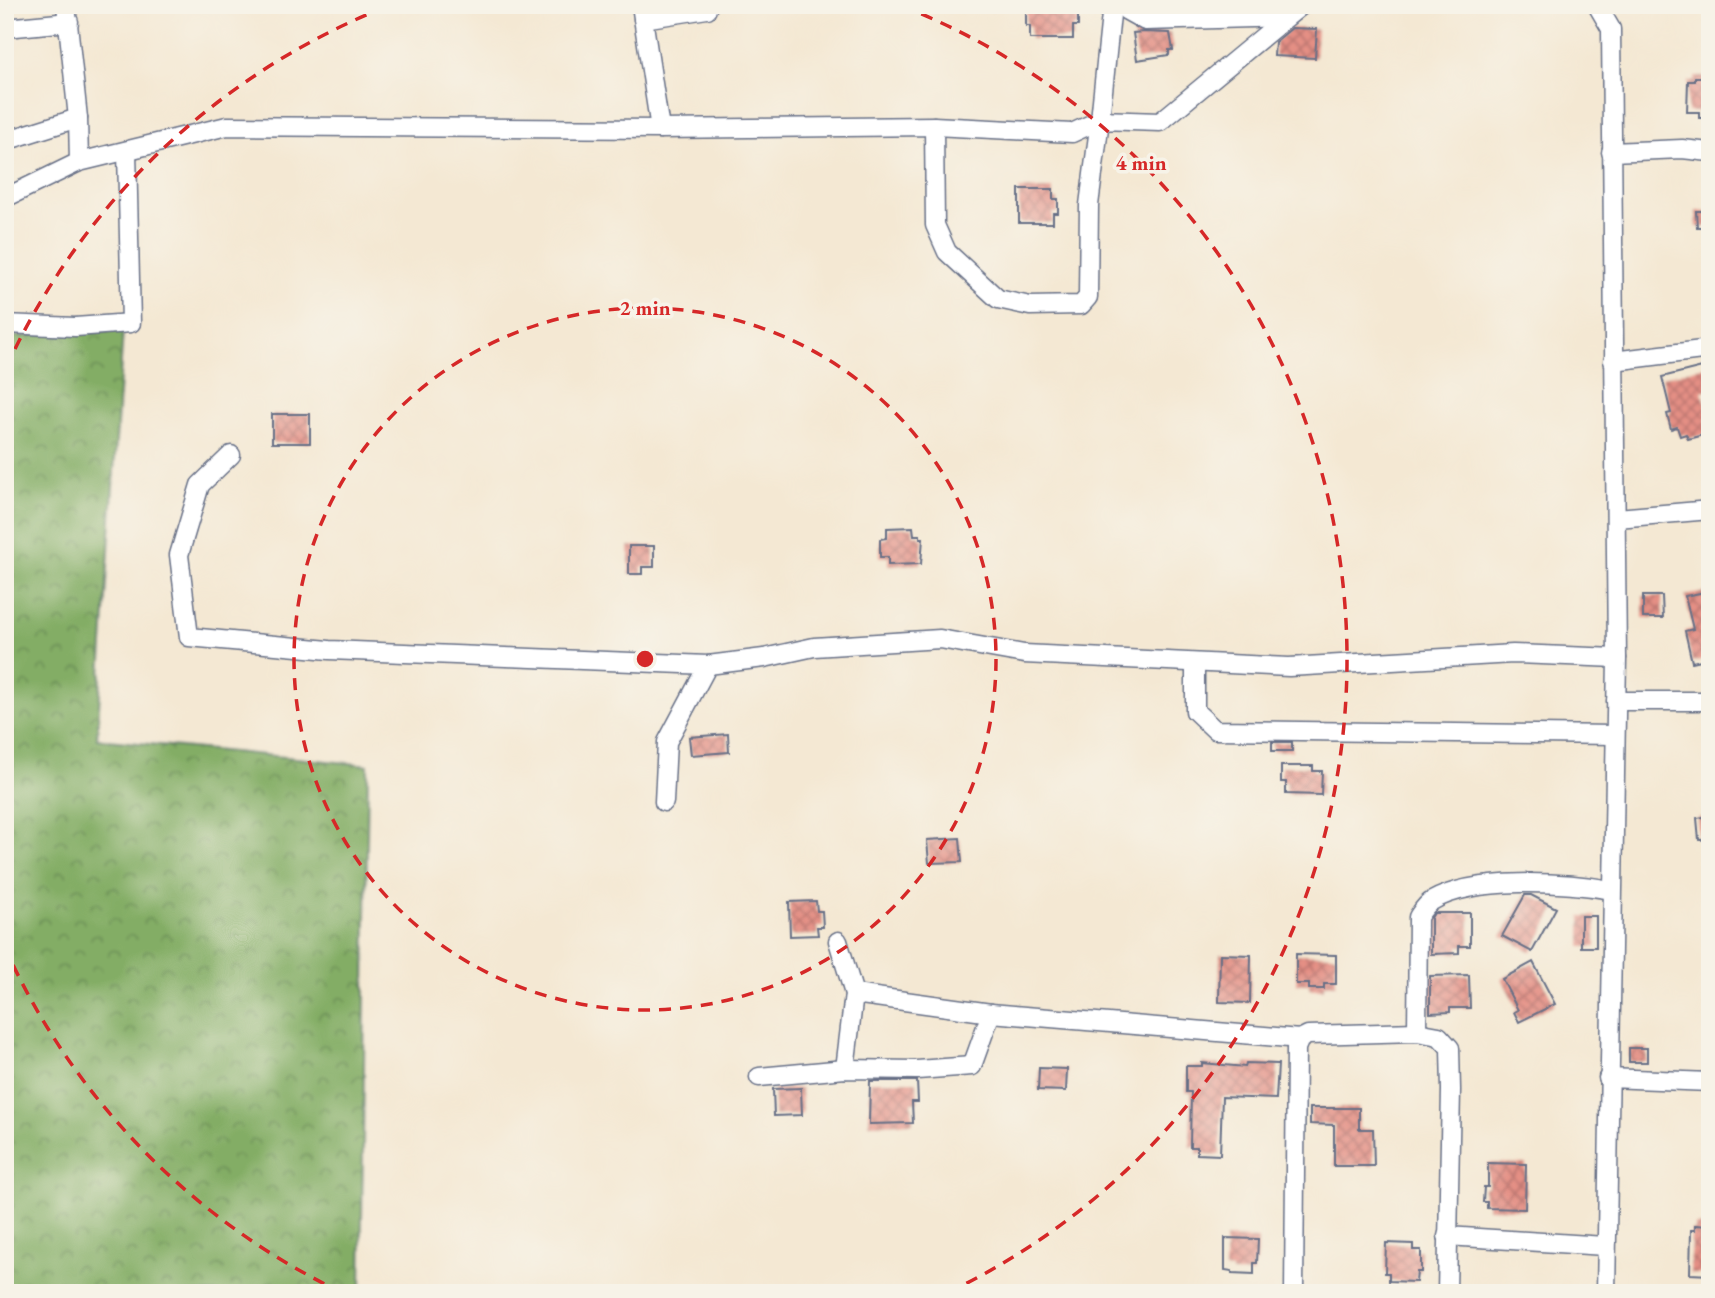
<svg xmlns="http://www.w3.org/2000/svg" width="1715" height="1298" font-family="'EB Garamond',serif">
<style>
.forest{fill:url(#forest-crowns);stroke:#4f6e62;stroke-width:2}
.building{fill:url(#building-cross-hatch)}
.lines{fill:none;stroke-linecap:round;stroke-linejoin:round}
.street-casing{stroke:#677087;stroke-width:21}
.street{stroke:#fff;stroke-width:18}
.ring{fill:none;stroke:#d62828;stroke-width:3.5;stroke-dasharray:12 9}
.centre{fill:#d62828;stroke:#f7f3e8;stroke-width:3.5}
.ring-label{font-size:21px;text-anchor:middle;font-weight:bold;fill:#d62828;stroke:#f7f3e8;stroke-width:7;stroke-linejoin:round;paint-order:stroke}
</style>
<defs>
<pattern id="forest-crowns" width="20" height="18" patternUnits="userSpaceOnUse" patternTransform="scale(1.75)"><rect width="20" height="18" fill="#83ad65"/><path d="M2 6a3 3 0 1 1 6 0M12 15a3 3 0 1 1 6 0" fill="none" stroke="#6a8d56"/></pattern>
<pattern id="building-cross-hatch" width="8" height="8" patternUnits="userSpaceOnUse" patternTransform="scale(1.75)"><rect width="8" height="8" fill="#e48f84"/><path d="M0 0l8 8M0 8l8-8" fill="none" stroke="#b8756f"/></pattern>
</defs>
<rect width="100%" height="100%" fill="#f7f3e8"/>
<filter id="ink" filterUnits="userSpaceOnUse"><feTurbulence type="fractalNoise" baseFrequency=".0143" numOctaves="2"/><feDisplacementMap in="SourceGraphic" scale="14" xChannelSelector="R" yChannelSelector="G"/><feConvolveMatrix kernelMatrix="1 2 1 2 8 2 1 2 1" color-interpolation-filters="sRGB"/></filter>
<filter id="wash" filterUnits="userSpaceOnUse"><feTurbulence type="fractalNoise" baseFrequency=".00686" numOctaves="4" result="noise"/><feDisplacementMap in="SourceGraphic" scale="28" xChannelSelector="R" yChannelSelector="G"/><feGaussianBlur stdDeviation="1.57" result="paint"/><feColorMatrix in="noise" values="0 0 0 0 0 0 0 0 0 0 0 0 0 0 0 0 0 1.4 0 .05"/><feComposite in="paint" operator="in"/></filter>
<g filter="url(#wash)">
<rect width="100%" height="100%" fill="#f4e8d3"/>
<polygon class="forest" points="123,330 97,739 368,765 361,1293 5,1293 5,337"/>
<g id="blocks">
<g class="building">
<polygon points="1041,5 1078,6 1078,26 1073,26 1073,39 1030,39 1030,26 1026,26 1026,6"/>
<polygon points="1292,28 1317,29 1315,58 1274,56 1275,42"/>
<polygon points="1143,32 1170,33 1173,50 1169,50 1169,55 1137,60 1133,33"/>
<polygon points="1695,77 1710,77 1710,118 1699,118 1699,112 1687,112 1688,81 1695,81"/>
<polygon points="1019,189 1053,189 1053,199 1058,199 1058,213 1053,213 1053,223 1019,223"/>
<polygon points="1696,211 1710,211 1710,227 1697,227"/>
<polygon points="1710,365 1710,389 1702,391 1710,418 1706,419 1710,433 1688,439 1686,434 1680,436 1677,427 1671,429 1667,414 1671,413 1662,377"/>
<rect x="272" y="414" width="38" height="29"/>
<polygon points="913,527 914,535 920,535 920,538 923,538 921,564 888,565 888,557 880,557 880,539 887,538 887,528"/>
<polygon points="629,546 654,546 654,567 642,567 642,574 629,574"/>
<polygon points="1710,591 1710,658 1692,662 1685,631 1693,629 1685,596"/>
<polygon points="1643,596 1662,596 1663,618 1643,618"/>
<polygon points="728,734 729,752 691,755 689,737"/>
<rect x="1272" y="742" width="20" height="9"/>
<polygon points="1281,766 1313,766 1313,771 1322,771 1321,795 1286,794 1286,782 1281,782"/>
<polygon points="1710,816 1710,839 1699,840 1697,818"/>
<polygon points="960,838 962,862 929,863 927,840"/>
<polygon points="1525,895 1531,895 1556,908 1532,952 1502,936"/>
<polygon points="816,901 817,911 822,911 823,927 817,927 818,935 790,936 789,902"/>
<polygon points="1434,913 1470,913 1470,946 1459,946 1459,953 1431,954 1431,918"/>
<rect x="1581" y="916" width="15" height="31"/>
<polygon points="1220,954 1251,955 1250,1003 1219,1002"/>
<polygon points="1296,954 1336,955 1336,984 1324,984 1324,989 1309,989 1309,984 1296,984"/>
<polygon points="1533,962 1555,1004 1519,1022 1514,1012 1518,1010 1502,979"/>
<polygon points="1469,975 1470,1008 1450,1008 1450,1012 1430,1013 1430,976"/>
<rect x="1629" y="1048" width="18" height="14"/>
<polygon points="1202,1063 1245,1067 1246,1063 1278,1064 1276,1099 1222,1097 1220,1155 1197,1154 1197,1147 1190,1147 1191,1092 1186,1092 1186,1066 1202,1066"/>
<polygon points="1039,1068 1067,1069 1066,1091 1038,1090"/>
<polygon points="870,1081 917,1081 918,1102 912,1102 913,1123 869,1124"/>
<polygon points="801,1088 802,1115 774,1116 773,1089"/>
<polygon points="1310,1108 1359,1108 1359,1129 1373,1129 1374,1166 1334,1166 1334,1125 1310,1124"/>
<polygon points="1488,1163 1526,1164 1525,1209 1487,1208 1487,1202 1483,1202 1484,1187 1488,1187"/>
<polygon points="1695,1225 1710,1226 1710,1275 1690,1274 1691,1230 1695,1230"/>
<polygon points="1225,1238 1258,1239 1257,1263 1254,1263 1254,1274 1232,1273 1232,1271 1225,1270"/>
<polygon points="1386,1243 1413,1244 1413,1250 1421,1250 1421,1272 1417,1272 1416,1282 1389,1281 1389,1273 1385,1273"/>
</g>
</g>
</g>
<g filter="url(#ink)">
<use href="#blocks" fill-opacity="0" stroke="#677087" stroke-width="2"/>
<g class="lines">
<g class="street-casing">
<g id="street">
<polyline points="66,5 78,118 79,162"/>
<polyline points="641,5 660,129"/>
<polyline points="1126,5 1127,11 1145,21 1287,17 1302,5"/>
<polyline points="1597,5 1611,29 1617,658 1606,1293"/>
<polyline points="643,19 707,9 708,5"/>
<polyline points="5,28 69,22"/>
<polyline points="934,126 935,225 947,252 998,299 1030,306 1081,305 1088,297 1089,205 1100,120 1160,122 1287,17"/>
<polyline points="5,141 78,118"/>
<polyline points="1611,152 1682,149 1710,152"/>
<polyline points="5,198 79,162 227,126 660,129 934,126 1072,133 1100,120 1112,5"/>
<polyline points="5,324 75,327 131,323 127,151"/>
<polyline points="1613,361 1710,349"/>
<polyline points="231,455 200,485 179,555 189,637 329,650 708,665 764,658 814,647 940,639 1024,654 1289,667 1513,654 1617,658"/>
<polyline points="1617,518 1710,510"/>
<polyline points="1195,663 1195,711 1215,730 1615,735"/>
<polyline points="1616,701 1710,701"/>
<polyline points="664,802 667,742 708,665"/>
<polyline points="838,941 854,994 845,1069"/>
<polyline points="854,994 991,1013"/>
<path d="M1417,1032l1,-115c4,-6 8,-13 14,-16 42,-25 133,-19 180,-11"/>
<polyline points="759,1077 845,1069 917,1070 972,1066 991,1013 1300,1039"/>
<polyline points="1608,1078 1710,1082"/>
<polyline points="1447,1236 1605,1246"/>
<polyline points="1294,1293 1296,1048 1300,1039 1308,1035 1417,1032 1439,1036 1450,1048 1451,1090 1447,1293"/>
</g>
</g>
<use href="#street" class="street"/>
</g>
</g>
<g class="ring">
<circle cx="645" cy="659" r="351"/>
<path d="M343 1293A702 702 0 0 1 6 950M6 368A702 702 0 0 1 388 6M902 6A702 702 0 0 1 947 1293"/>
</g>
<circle cx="645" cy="659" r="10" class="centre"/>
<g class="ring-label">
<text x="1141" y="170">4 min</text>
<text x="645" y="315">2 min</text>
</g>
<rect width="1715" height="1298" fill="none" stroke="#f7f3e8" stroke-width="28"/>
</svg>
